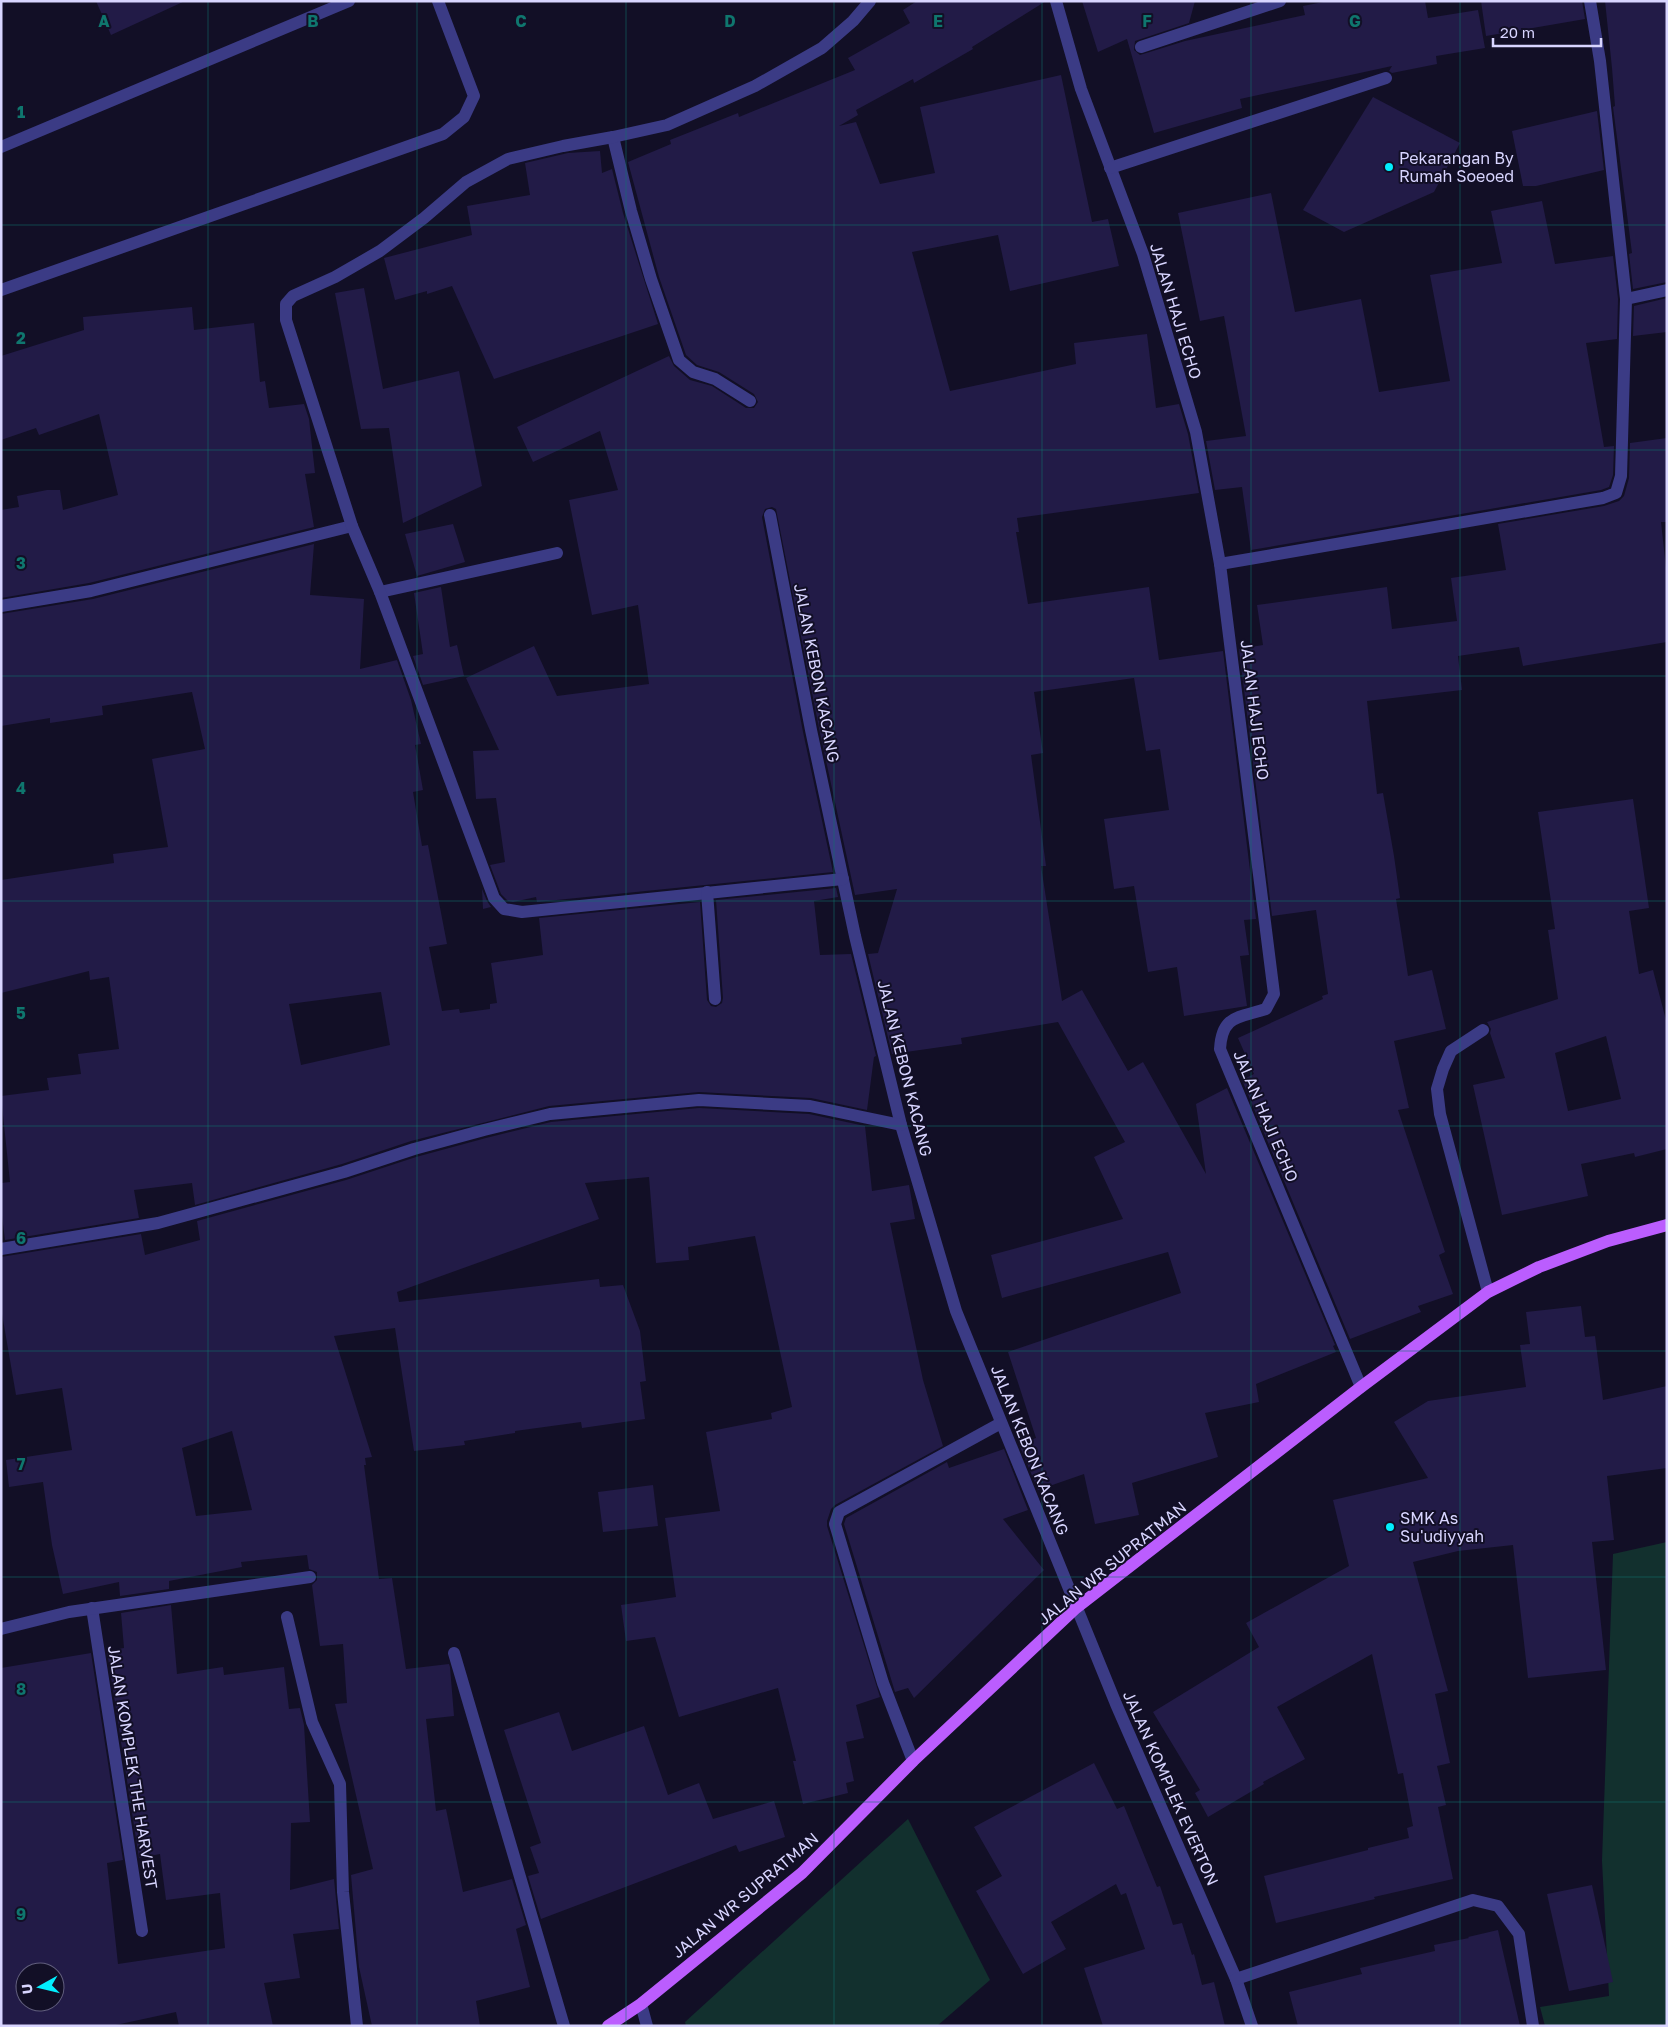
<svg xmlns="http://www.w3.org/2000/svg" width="1668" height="2027" font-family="'Golos Text',sans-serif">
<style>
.green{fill:#12302e}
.building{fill:#221b47;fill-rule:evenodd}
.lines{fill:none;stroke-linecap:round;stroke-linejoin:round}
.minor{stroke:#3b3b85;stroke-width:12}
.major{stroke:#bb5dfe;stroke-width:12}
.grid{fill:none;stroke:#0f766e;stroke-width:1;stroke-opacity:0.55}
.poi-dot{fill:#02eefd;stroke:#120f26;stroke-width:2}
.labels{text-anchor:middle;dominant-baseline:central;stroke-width:4;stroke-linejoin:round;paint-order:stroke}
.poi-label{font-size:16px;fill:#d8d5ff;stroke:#120f26;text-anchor:start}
.street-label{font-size:16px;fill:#d8d5ff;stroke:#120f26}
.grid-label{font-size:16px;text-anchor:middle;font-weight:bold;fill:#0f766e;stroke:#120f26;stroke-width:4;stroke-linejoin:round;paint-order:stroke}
</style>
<rect width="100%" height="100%" fill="#120f26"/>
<g class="green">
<polygon points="1667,1542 1667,2026 1545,2026 1540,2007 1609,1996 1602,1861 1613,1554"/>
<polygon points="908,1819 990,1980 937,2026 686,2026 685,2022"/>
</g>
<g class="building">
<polygon points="96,1 185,1 111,35"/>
<polygon points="917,1 1046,1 972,47 973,49 914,83 913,79 856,110 858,115 839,126 856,122 880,184 935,173 920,107 1061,75 1092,222 1108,219 1119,266 1010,291 998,235 912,252 950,391 1076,364 1074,343 1147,334 1156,408 1179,404 1188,434 1199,493 1017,518 1019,532 1016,532 1028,604 1149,587 1159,660 1223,651 1256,919 1244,920 1249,955 1240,956 1247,1006 1184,1016 1177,967 1148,972 1134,886 1114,889 1104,819 1169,810 1160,749 1146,751 1134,678 1034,692 1043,753 1031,755 1046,866 1041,866 1062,1001 1082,990 1128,1071 1143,1062 1206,1174 1196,1104 1227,1088 1335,1345 1333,1346 1336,1352 1256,1384 1259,1402 1205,1413 1218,1457 1132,1483 1139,1515 1095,1524 1084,1474 1038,1490 1019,1444 1036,1438 1008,1352 1181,1293 1168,1252 1002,1298 991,1255 1123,1219 1094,1157 1125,1142 1058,1022 961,1038 962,1044 892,1054 868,954 878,953 897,889 855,895 819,728 776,509 772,507 765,509 762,517 803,732 833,872 537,902 536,897 513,902 508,901 501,894 490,865 505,862 496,798 476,799 473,751 499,750 466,678 534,646 557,696 649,684 638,605 592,615 569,500 618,490 600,431 533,462 517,427 669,356 674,366 690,380 712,386 746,408 754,408 758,402 754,394 719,372 697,365 686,355 659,277 628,162 671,144 670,140 738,113 739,117 855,70 848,58 910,23 903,10"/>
<polygon points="1082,1 1195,1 1189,23 1135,41 1134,50 1140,55 1185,41 1305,15 1303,6 1328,1 1425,1 1428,18 1478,10 1485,48 1436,56 1437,64 1392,73 1389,71 1392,66 1240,99 1242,108 1154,133 1127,39 1098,52"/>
<polygon points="1481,1 1582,1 1585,19 1486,36"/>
<polygon points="1605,1 1667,1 1667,282 1633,289 1629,254 1632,253 1613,107 1615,106 1612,68"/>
<polygon points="1373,97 1460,143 1434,192 1344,232 1303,210"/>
<polygon points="1597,111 1604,170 1536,186 1523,186 1512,131"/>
<polygon points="600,151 602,173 612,169 623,213 658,324 494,379 452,286 427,294 427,291 395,300 384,258 472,235 467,206 530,195 525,163 568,153"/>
<polygon points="1271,193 1295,312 1361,299 1379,392 1450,381 1430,275 1502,263 1491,211 1542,201 1555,264 1613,256 1618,299 1617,339 1586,343 1604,447 1614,446 1613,475 1609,487 1601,490 1251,550 1242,487 1215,490 1206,441 1246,436 1224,316 1200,321 1178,213"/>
<polygon points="364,288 383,389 459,371 482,486 403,523 389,428 361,429 335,293"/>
<polygon points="1667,298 1667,332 1633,336 1634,306"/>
<polygon points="192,307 194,330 254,323 260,382 265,381 269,408 304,404 309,419 315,473 305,474 314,527 89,583 1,598 1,510 19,507 17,496 47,490 60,490 63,510 118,495 99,414 39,435 36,428 1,440 1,356 84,330 83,317"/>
<polygon points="1667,438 1667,522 1661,522 1667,577 1667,642 1523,666 1519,647 1458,656 1462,690 1367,701 1377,794 1383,793 1394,856 1400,898 1396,899 1408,976 1432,970 1446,1029 1394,1041 1409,1108 1398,1110 1445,1252 1439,1255 1453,1294 1418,1306 1421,1312 1350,1339 1242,1080 1254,1074 1238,1038 1323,999 1322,996 1328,994 1316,910 1272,916 1239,649 1263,645 1257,605 1387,587 1392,629 1457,621 1451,578 1506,570 1498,524 1604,506 1619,501 1624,496 1629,478 1630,443"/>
<polygon points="453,524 465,562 417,576 405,534"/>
<path d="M314,544l-4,51 54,4 -4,70 37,-9 14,40 10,44 -6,1 8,45 -10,2 9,54 6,-1 19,99 -18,3 13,64 17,-2 1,4 30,-4v-5l7,-1 -6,-40 52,-8 -4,-37 161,-16 7,98 4,6 5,1 6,-4 1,-5 -7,-98 120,-12 2,9 -24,4 6,54 31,-1 25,102 -2,1 -7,53 -56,-12 -112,-6 -150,14 -138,35 -69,23 -147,41 -3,-22 -58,7 5,28 -134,22 -4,-32v-25l9,-1 -9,-86 48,-6 -2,-12 34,-4 -3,-20 41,-5 -10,-72 -19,3 -1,-9 -88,22v-113l113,-17 -1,-9 55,-7 -16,-88 53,-10 -13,-57 -90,14 1,9 -53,8v-5l-49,8v-112l92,-15zM381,992l9,53 -89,20 -12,-61z"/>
<polygon points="441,587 450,647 457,645 464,676 423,685 413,656 423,654 414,593"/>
<path d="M1633,799l16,109 -20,3 10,63 14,-4 14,54v125l-32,8 -1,-4 -53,11 7,32 -86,19 -29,-130 32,-7 -15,-45 1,-4 -4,-7 71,-23 -10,-69 7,-1 -17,-117zM1606,1036l15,63 -53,12 -13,-58z"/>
<polygon points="482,889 487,901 491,907 483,909"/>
<path d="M699,1108l110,6 56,12 7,65 37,-6 6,34 -25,4 33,157 20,66 -108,59 -4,4 -4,12v5l53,171 -24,8 8,33 -18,4 8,39 -8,2 2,10 -45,11 -10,-43h3l-18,-73 -99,29 -24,-80 -29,4 -5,-36 55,-8 -11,-79 55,-7 -14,-79 66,-13 -1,-6 21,-6 -37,-171 -67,11 1,13 -33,3 -7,-86 -64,6 14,36 -202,73 2,10 200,-23 1,8 23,-2 17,46 6,50 -6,1 5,37 -63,9 -1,-6 -66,9v2l-51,8 1,4 -51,6 -19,-123 -61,8 38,121 -7,1 1,7h-2l15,114 13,-1 14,91 43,-5 1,3 4,49 -28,3 10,92 10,-2 17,83 49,-13 14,46 -10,4 14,58 -54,14 4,25h-108l-13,-59 -8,-92 22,-6 -38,-165 12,-1 -4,-59 -23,2 -8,-61 5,-5v-8l-8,-3 -2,-14 -66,7 1,5 -73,14v8l-49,7 -1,-14 -56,12 -11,-49 -9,-63 -34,5 -3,-27 66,-10 -10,-62 -46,7 -15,-87v-51l140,-23 4,21 55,-15 -3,-19 149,-41 70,-23 70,-19 65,-16zM232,1431l20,79 -56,6 -14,-68z"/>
<polygon points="1581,1306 1585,1337 1595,1336 1603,1400 1667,1386 1667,1468 1607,1476 1614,1540 1592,1542 1606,1670 1528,1678 1513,1545 1458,1551 1413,1562 1448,1691 1435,1694 1450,1763 1437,1766 1446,1805 1438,1807 1453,1879 1374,1897 1375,1899 1276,1923 1264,1876 1368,1850 1368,1848 1409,1838 1407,1828 1413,1826 1403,1773 1398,1774 1372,1654 1277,1707 1305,1759 1263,1782 1264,1784 1208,1817 1195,1793 1200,1790 1153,1712 1259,1647 1246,1623 1349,1566 1333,1500 1428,1478 1394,1422 1428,1401 1526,1387 1520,1345 1530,1344 1526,1312"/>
<polygon points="1004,1449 1028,1510 1003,1519 1044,1570 914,1698 908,1688 895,1692 844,1524 846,1518 947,1462 949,1468"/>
<polygon points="653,1485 658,1526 603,1532 598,1492"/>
<path d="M171,1605l6,69 46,-7 1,8 60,-8 5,42 11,-1 4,17 6,97 -19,1 -1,67 44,-11 5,50 -46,5 7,44 -36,5 9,43h-94l-3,-14 -65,14h-110v-358l90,-15 32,207 -16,3 11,101 107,-16 -5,-55 -54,7 -6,-46 -21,4 -32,-207 17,-3 -3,-35zM25,1972h30v30h-30z"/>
<polygon points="559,1712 572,1751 644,1726 668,1795 699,1783 713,1819 774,1801 785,1837 739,1852 736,1845 541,1919 528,1876 539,1873 530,1847 541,1843 504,1730"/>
<polygon points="1094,1763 1117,1809 1124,1806 1157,1887 1160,1886 1173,1925 1182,1923 1192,1955 1194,1954 1202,1985 1214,1982 1225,2026 1103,2026 1084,1968 1145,1949 1126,1893 1121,1895 1116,1884 1051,1922 1066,1949 1023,1974 976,1891 1002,1876 974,1827"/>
<polygon points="1592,1885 1613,1982 1569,1991 1547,1894"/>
<polygon points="1498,1930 1520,2026 1298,2026 1289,1992 1362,1974 1360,1968 1435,1951 1434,1945 1469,1938 1468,1937"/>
</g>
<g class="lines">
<g class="minor">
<path d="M1056,1l25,88 62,165 53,178 24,132 54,430 -8,15c-28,9 -44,6 -46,40l141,338"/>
<polyline points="1141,47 1280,1"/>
<polyline points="613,137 631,211 651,279 679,360 693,372 715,379 750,401"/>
<polyline points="1,147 349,1"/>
<polyline points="1110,168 1386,78"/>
<polyline points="1,290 443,134 464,117 474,96 438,1"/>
<polyline points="1626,299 1667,290"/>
<polyline points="770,515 811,730 855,936 901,1125 956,1311 1116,1704 1236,1979 1252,2026"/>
<polyline points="1220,564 1603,498 1616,493 1621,476 1626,299 1600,61 1590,1"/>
<polyline points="380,592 557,553"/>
<polyline points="1,606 91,591 352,526"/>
<polyline points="843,879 522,912 504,909 494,898 380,592 352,526 286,320 286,304 293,296 335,277 380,251 424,218 466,182 508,159 563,146 613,137 667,125 755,86 822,48 853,21 870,1"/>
<polyline points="707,892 715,999"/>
<polyline points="1483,1030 1451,1051 1443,1069 1437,1089 1440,1114 1488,1292"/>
<polyline points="1,1249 158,1223 344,1172 414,1149 484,1130 550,1114 699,1100 810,1106 901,1125"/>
<polyline points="92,1608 142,1931"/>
<polyline points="287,1617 312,1722 340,1784 343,1892 357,2026"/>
<polyline points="1,1629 69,1612 310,1577"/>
<polyline points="454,1653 564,2026"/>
<polyline points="913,1761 883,1683 835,1524 839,1512 1001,1423"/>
<polyline points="1236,1979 1473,1900 1498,1906 1519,1934 1533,2026"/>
<polyline points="641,2004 647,2026"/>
</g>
<polyline class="major" points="608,2026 641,2004 802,1873 913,1761 1076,1608 1361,1387 1488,1292 1539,1267 1608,1241 1667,1225"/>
</g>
<path class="grid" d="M208,1v2025M417,1v2025M626,1v2025M834,1v2025M1042,1v2025M1251,1v2025M1460,1v2025M1,225h1666M1,450h1666M1,676h1666M1,901h1666M1,1126h1666M1,1351h1666M1,1577h1666M1,1802h1666"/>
<g class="poi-dot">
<circle cx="1389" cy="167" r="5"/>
<circle cx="1390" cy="1527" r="5"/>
</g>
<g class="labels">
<g class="poi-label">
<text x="1399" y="158">Pekarangan By<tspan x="1399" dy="18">Rumah Soeoed</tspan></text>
<text x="1400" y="1518">SMK As<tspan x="1400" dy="18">Su'udiyyah</tspan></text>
</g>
<g class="street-label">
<text transform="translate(1176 311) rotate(73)">JALAN HAJI ECHO</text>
<text transform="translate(817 673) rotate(79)">JALAN KEBON KACANG</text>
<text transform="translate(1255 710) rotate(83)">JALAN HAJI ECHO</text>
<text transform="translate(905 1068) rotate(76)">JALAN KEBON KACANG</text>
<text transform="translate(1266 1116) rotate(67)">JALAN HAJI ECHO</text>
<text transform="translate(1030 1450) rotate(68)">JALAN KEBON KACANG</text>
<text transform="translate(1112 1563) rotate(-39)">JALAN WR SUPRATMAN</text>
<text transform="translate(133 1767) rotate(81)">JALAN KOMPLEK THE HARVEST</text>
<text transform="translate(1171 1788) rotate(66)">JALAN KOMPLEK EVERTON</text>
<text transform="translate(745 1895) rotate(-40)">JALAN WR SUPRATMAN</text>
</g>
</g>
<g class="grid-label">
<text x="104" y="27">A</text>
<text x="313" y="27">B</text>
<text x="521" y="27">C</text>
<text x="730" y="27">D</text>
<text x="938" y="27">E</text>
<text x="1147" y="27">F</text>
<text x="1355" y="27">G</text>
<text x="21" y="118">1</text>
<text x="21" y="344">2</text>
<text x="21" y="569">3</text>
<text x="21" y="794">4</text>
<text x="21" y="1019">5</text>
<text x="21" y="1244">6</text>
<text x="21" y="1470">7</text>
<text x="21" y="1695">8</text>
<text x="21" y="1920">9</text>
</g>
<rect width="1668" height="2027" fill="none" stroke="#d8d5ff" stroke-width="5"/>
<g transform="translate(40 1987) rotate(262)"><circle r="24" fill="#120f26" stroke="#615e7d"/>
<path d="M0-4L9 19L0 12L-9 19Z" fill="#02eefd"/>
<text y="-8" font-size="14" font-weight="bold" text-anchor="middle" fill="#d8d5ff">U</text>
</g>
<path d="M1493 38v8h108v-8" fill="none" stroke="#d8d5ff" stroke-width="2.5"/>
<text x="1500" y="38" font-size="15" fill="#d8d5ff" stroke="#120f26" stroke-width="4" paint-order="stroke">20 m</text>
</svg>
